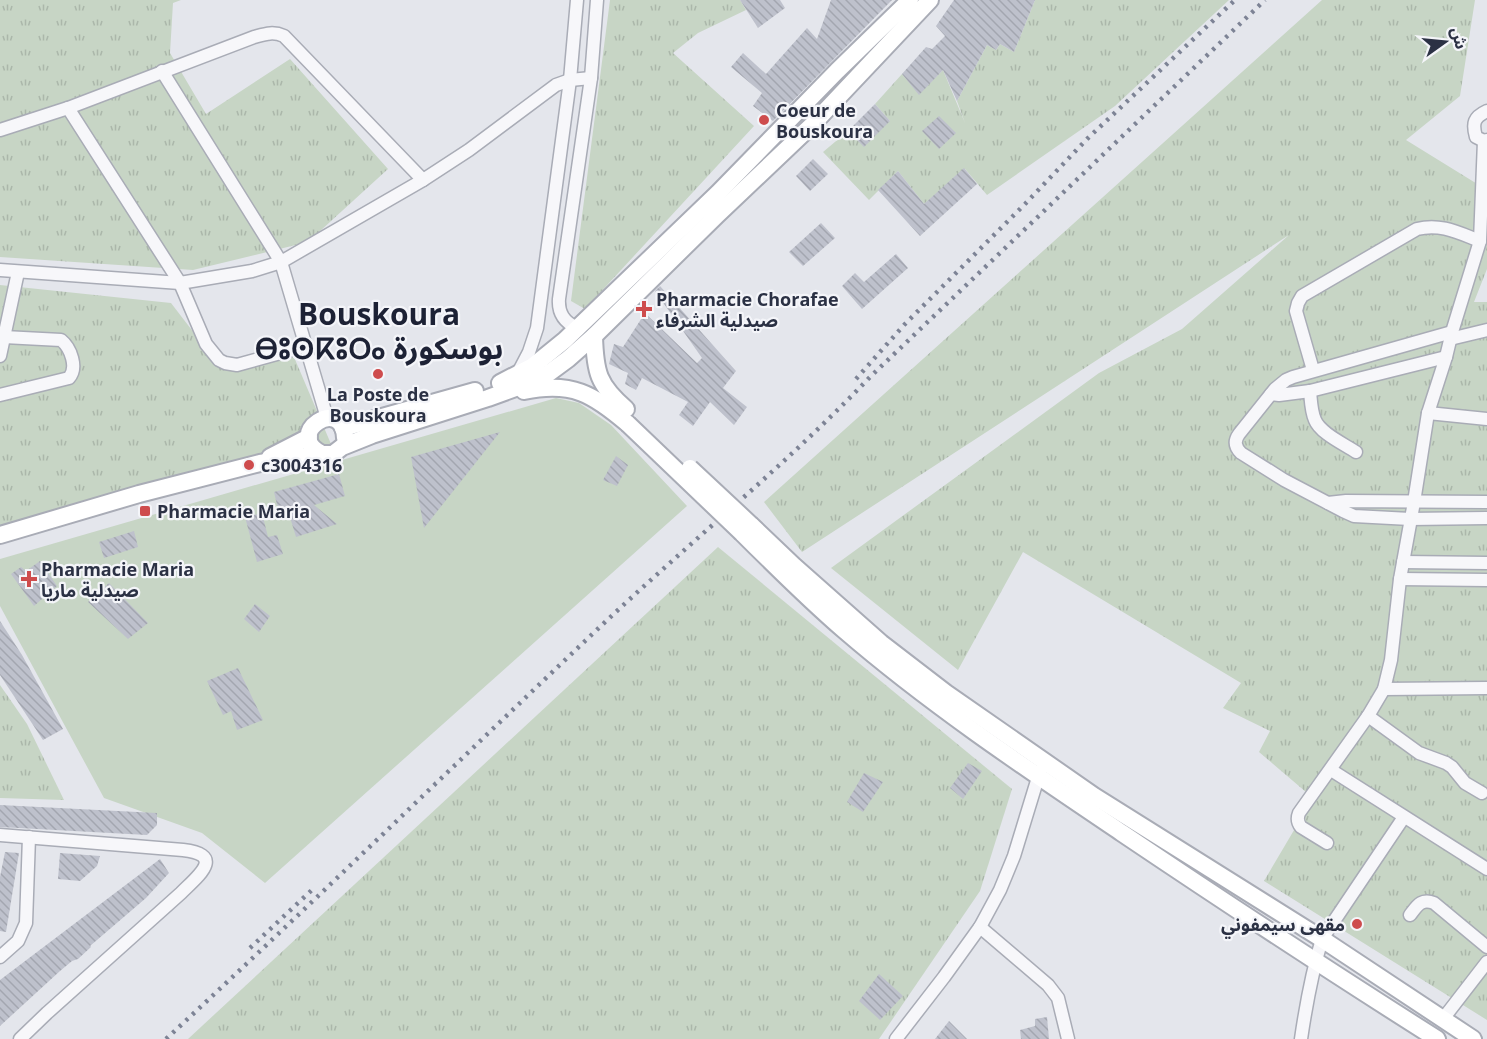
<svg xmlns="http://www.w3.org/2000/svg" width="1487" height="1039" font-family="'Open Sans','Noto Sans Arabic','Noto Sans Tifinagh',sans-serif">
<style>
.grass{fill:url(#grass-tufts)}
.green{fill:#c7d5c5}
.building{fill:url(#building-back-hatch)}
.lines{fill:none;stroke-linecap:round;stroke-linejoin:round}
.street-casing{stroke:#a9acb6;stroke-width:15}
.secondary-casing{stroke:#a9acb6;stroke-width:20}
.street{stroke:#f7f7fa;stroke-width:12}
.secondary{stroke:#fff;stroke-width:16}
.rail{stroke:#7d8395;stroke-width:4.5;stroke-dasharray:3 6;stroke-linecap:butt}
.secondary-bridge-casing{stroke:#a9acb6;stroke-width:20;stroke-linecap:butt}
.secondary-bridge{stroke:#fff;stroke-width:16}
.poi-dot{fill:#ce4c4d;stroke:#f4f5f9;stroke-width:2}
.labels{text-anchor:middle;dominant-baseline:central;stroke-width:4.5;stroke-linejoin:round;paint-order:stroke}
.poi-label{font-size:18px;font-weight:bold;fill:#2b3144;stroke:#f4f5f9;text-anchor:start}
.town-label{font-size:30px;font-weight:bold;fill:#1d2235;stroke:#f4f5f9}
</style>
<defs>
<pattern id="grass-tufts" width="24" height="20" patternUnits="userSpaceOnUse" patternTransform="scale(1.5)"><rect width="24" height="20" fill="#c7d5c5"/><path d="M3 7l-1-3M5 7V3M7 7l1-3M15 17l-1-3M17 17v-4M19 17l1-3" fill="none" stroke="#abb7aa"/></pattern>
<pattern id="building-back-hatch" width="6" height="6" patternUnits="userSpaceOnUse" patternTransform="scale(1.5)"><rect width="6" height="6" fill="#bec1cc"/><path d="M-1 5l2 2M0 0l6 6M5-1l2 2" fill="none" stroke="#a3a6b0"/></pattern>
</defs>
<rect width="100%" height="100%" fill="#e4e6ec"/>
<g class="grass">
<polygon points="0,0 181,0 173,3 170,53 206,114 290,59 388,169 308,242 193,270 0,257"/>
<polygon points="610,0 740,0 746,10 698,33 673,53 754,126 585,309 571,301"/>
<polygon points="1035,0 1229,0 1115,106 987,195 965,169 924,204 898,171 869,200 823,152 848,131 890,121 875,104 902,74 919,94 943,70 965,123 957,101 987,45 996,50 1000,44 1014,52"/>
<polygon points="1322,0 1475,0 1460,96 1406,140 1487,190 1487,269 1474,302 1487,302 1487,1020 1264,881 1313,798 1259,752 1270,731 1223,708 1241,683 1023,552 958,670 831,568 1099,373 1182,329 1289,235 802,552 764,502"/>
<polygon points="0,285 171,303 221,368 291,350 331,444 0,541"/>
<polygon points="718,547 1012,789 980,891 879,1039 188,1039"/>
<polygon points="0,685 27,724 64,800 0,798"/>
</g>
<polygon class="green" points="556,398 579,403 611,425 687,506 265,883 202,833 104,798 0,606 0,559"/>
<g class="building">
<polygon points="740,0 780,0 785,8 758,28"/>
<polygon points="831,0 892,0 773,121 753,106 762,93 731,67 743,53 766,74 807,28 817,39"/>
<polygon points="954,0 1035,0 1014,52 1000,44 996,50 987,45 957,101 943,70 919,95 902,74 926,47 932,49 945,36 936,26"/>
<polygon points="875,104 890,121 864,147 848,131"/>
<polygon points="939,116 956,133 939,149 922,131"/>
<polygon points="813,159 828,174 810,191 796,176"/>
<polygon points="964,168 977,184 920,236 878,190 898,171 924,204"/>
<polygon points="821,223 835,238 803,266 789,252"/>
<polygon points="896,254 908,268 862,309 842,286 855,273 864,282"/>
<polygon points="660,286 736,371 723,388 747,407 734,425 710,402 693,426 679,415 688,402 642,378 636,390 625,384 628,373 609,364 614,344 623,347 645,313 697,363 702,358 655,291"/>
<polygon points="500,432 424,528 411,457"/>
<polygon points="616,456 628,465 617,486 603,480"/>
<polygon points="339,474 345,496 314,505 337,524 296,537 289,514 277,505 274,492"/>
<polygon points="262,513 268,537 277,535 283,554 257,562 245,517"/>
<polygon points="134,531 138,547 104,558 99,542"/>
<polygon points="40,561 57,586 34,606 11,574 21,567 26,571"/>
<polygon points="109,583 148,623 128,639 88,602"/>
<polygon points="255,604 270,616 259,632 244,619"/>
<polygon points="0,621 22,655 63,729 43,740 0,675"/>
<polygon points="238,668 263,720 237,730 231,711 223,715 207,681"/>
<polygon points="968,763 982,771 963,799 950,788"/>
<polygon points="864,773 883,782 863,812 847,802"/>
<polygon points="0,805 157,813 157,825 147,835 0,827"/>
<polygon points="5,852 19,853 6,932 0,931 0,877"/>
<polygon points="60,853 100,856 97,866 80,881 58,879"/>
<polygon points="160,859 169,873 146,898 90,946 91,947 78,959 72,961 60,971 0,1026 0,980"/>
<polygon points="879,974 903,996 880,1020 859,1001"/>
<polygon points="1047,1017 1049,1039 1021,1039 1020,1030 1035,1026 1035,1019"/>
<polygon points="949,1021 967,1039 935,1039"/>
</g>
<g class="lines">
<g class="street-casing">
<g id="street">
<polyline points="162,71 281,262 327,418"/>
<polyline points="68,108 180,283 206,344 219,360 225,363 237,365 306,346"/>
<path d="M1487 111C1474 117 1472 123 1476 137L1484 141 1487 140"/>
<path d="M0 130 68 108 254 37C265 34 273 31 284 36L423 180"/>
<polyline points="0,270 180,283 252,271 281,262 423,180 469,150 556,85 570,80 591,78"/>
<path d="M577 328C564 322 558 313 559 299L591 78 597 0"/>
<path d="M1452 332 1293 377 1286 380 1275 389 1239 434C1234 441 1235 447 1241 453L1284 480 1343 511 1354 516 1410 519 1487 518"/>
<polyline points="1450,339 1487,330"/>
<polyline points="0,356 18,272"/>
<path d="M1313 370 1296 311 1298 303 1302 296 1417 229C1441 223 1459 233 1480 241"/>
<polyline points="518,373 529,352 537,328 570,80 577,0"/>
<path d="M1310 391C1311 401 1311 411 1315 420 1320 433 1344 444 1356 452"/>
<polyline points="1271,394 1279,395 1310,391 1446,357"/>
<path d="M0 395 69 378C78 368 71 348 61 340L4 337"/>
<polyline points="1428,413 1487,419"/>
<polyline points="1328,503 1346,501 1487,502"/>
<polyline points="1403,562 1487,563"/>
<polyline points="1400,579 1487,580"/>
<polyline points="1384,689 1487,688"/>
<polyline points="1368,716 1419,753 1446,763 1452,767 1465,783 1482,793"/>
<polyline points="1331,770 1487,869"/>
<path d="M0 835 183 850C226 855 198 876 181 893L47 1013 20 1039"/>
<path d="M1327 843 1301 827C1297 822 1297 818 1299 813L1368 716 1384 689 1391 660 1400 579 1414 502 1428 413 1446 357 1452 332 1480 241 1484 141"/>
<path d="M1410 915C1417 906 1421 898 1434 903L1487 947"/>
<polyline points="980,927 1048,985 1058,998 1068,1039"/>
<polyline points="0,957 18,941 26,923 29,837"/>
<polyline points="1443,1019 1487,962"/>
<polyline points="896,1039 944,977 980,927 1000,890 1014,856 1040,771"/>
<path d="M1301 1039C1306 1005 1312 972 1322 939L1404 817"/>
</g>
</g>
<g class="secondary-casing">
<g id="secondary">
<path d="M594 336C595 372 598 385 626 409"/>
<polyline points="500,383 533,366 565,340 718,193 837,71 910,0"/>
<path d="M524 391C572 381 593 394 628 424"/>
<polyline points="343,428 475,391"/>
<path d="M322 454C282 434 343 394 345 438"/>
<polyline points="270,457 309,437"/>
<polyline points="751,525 794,566 881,643 946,693 1094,796 1322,939 1473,1039"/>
<path d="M742 533C775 566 808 599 844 630 931 705 1027 769 1122 833 1226 903 1331 972 1437 1039"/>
<polyline points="0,535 139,494 260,463 322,454 333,454 342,447 372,435 488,398 521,386 549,373 568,359 594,336 717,215 812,125 930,0"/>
</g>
</g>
<use href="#street" class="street"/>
<use href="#secondary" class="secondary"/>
<g class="rail">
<polyline points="856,379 904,325 1025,204 1087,139 1235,0"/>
<polyline points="250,948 314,888"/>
<path d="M166 1039C313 903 457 762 603 624 691 541 786 465 870 377L1265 0"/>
</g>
<g class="secondary-bridge-casing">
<g id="secondary-bridge">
<polyline points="628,424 742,533"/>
<polyline points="690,468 751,525"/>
</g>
</g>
<use href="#secondary-bridge" class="secondary-bridge"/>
</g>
<g class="poi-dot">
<circle cx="764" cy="120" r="6"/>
<path d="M641 300h6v6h6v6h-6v6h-6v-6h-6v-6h6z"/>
<circle cx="378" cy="374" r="6"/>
<circle cx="249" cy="465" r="6"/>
<rect x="139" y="505" width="12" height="12" rx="3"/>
<path d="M26 570h6v6h6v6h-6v6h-6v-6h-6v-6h6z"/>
<circle cx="1357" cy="924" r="6"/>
</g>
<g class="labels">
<g class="poi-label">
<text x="776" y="110">Coeur de<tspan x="776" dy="21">Bouskoura</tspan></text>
<text x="656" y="299">Pharmacie Chorafae<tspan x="656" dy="21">صيدلية الشرفاء</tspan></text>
<text x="378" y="394" text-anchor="middle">La Poste de<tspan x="378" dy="21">Bouskoura</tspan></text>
<text x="261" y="465">c3004316</text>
<text x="157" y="511">Pharmacie Maria</text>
<text x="41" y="569">Pharmacie Maria<tspan x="41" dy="21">صيدلية ماريا</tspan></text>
<text x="1345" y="924" text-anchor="end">مقهى سيمفوني</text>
</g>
<g class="town-label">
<text x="379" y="313">Bouskoura<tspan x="379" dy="34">ⴱⵓⵙⴽⵓⵔⴰ بوسكورة</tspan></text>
</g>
</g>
<g transform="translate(1445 42) rotate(75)" stroke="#f4f5f9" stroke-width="4.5" paint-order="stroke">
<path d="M0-4.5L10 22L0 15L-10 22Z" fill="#2b3144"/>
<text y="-9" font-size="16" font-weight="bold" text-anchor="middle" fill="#2b3144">ش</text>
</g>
</svg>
